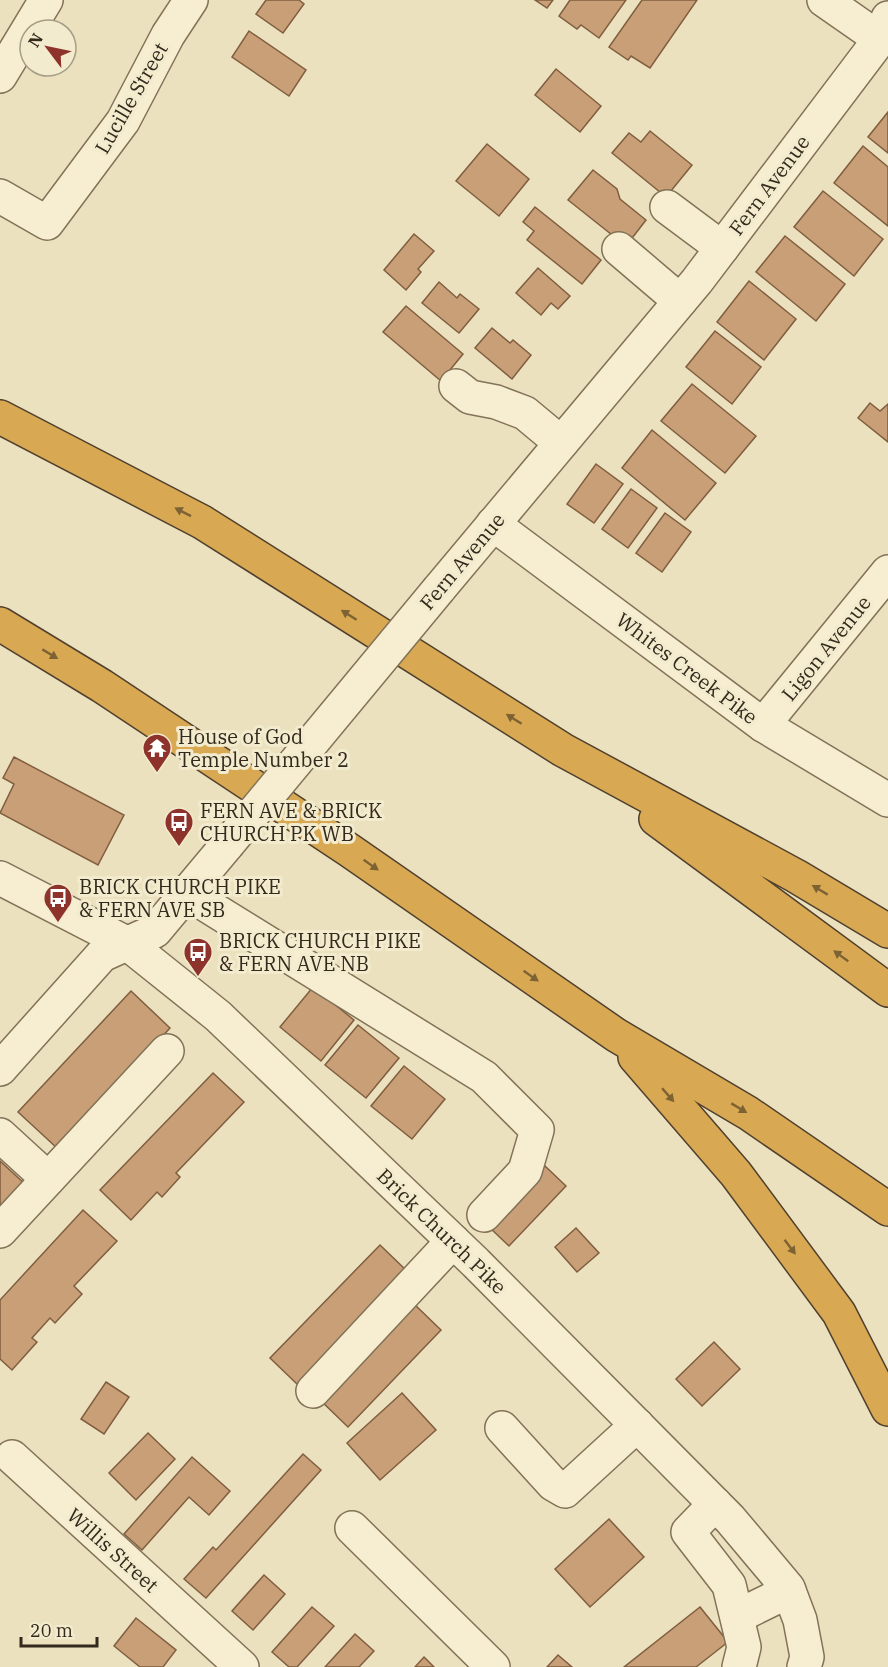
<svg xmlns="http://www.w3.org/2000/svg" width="888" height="1667" font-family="'IBM Plex Serif',serif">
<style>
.building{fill:#c89f76;stroke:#805e3f;stroke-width:1.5}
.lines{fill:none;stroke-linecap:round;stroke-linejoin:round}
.minor-casing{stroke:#827258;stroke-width:36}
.highway-casing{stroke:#50402d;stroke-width:36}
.minor{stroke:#f7eed1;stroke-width:33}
.highway{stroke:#d8a852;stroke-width:33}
.minor-bridge-casing{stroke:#827258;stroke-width:36;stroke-linecap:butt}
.minor-bridge{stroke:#f7eed1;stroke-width:33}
.oneway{fill:#7d6234}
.labels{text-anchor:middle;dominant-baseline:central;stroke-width:6;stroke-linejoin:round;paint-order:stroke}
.street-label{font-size:20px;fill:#33291c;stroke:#f3ebce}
.poi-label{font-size:20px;fill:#33291c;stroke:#f3ebce;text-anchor:start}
</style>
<rect width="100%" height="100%" fill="#ebe1bf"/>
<g class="building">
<polygon points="266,0 299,0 304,4 283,33 256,14"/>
<polygon points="535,0 553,0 547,8"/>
<polygon points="570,0 626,0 599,38 581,25 577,29 559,16"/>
<polygon points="642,0 697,0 650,68 631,56 628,60 609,47"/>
<polygon points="249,31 306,70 289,96 232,57"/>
<polygon points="556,69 601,106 580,132 535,95"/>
<polygon points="888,112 888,153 868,137"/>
<polygon points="650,131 692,165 666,197 612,153 629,133 641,142"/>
<polygon points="487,144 529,179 499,216 456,181"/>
<polygon points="863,146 888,167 888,226 834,183"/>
<polygon points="593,170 617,189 620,199 646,220 626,246 568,200"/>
<polygon points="823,191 883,239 854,276 794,227"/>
<polygon points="535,207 601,260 582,284 527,240 534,231 523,222"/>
<polygon points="414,234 434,251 418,269 421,272 406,290 384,270"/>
<polygon points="785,236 845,284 816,321 756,272"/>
<polygon points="538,268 570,296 558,309 551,303 541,315 516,293"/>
<polygon points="749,281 796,319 764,360 717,322"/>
<polygon points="439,282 457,298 460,294 479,309 459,333 422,303"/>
<polygon points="406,306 463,354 441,381 383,332"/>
<polygon points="492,328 510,343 513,340 531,355 512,379 475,348"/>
<polygon points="715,331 761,367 732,404 686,367"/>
<polygon points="692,384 756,436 725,473 661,421"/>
<polygon points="870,403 880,411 888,404 888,442 858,418"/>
<polygon points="652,430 716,483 685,520 622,468"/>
<polygon points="596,464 623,484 594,523 567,504"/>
<polygon points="631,489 657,508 628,548 602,529"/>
<polygon points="665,513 691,532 662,572 636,553"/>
<polygon points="14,757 124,815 98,865 0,813 14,784 3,778"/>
<polygon points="313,987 354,1020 321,1061 280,1027"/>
<polygon points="131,991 170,1028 58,1149 18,1112"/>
<polygon points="358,1025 399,1058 366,1098 325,1065"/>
<polygon points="404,1066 445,1099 412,1139 371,1106"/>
<polygon points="213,1073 244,1102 176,1173 180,1177 162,1197 157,1192 131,1220 100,1190"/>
<polygon points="0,1161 25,1184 0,1211"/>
<polygon points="545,1166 566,1186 509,1246 489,1227"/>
<polygon points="83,1210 117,1241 74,1286 82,1294 55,1323 50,1318 32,1338 37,1342 12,1370 0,1359 0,1300"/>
<polygon points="576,1228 599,1253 577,1272 555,1247"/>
<polygon points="380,1245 408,1272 298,1385 270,1358"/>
<polygon points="413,1303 441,1330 348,1427 319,1399"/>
<polygon points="714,1342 740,1369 702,1406 676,1379"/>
<polygon points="106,1382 129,1397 104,1434 81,1419"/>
<polygon points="402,1393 436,1430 380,1480 347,1443"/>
<polygon points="148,1433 175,1459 136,1500 109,1473"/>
<polygon points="303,1454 321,1470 206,1598 184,1579 213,1547 216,1550"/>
<polygon points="192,1457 230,1491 209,1515 189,1497 142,1550 124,1534"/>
<polygon points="609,1519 644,1557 590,1607 555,1569"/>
<polygon points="264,1575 285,1594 253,1630 232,1611"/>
<polygon points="312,1607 334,1626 297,1667 289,1667 272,1652"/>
<polygon points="700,1607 728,1642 696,1667 624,1667"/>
<polygon points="136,1618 176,1650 163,1667 140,1667 114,1646"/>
<polygon points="355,1634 374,1651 359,1667 325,1667"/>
<polygon points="558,1655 572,1667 547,1667"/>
<polygon points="424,1657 434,1667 415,1667"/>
</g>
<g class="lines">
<g class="minor-casing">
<g id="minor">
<polyline points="824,0 880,39"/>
<polyline points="0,76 46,0"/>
<polyline points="0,196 47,223 123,121 168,35 191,0"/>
<polyline points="667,207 722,248"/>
<polyline points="619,249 680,301"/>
<polyline points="456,386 470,397 496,402 525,413 561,443"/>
<polyline points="493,524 763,725 888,800"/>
<polyline points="439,589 697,281 880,39 888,18"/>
<polyline points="763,725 888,572"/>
<polyline points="0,878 128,944 218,1016 476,1263 730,1519 788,1588 800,1620 807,1657 804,1667"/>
<polyline points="187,893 484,1077 537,1130 525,1171 484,1215"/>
<polyline points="0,1069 102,955 155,931 227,845"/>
<polyline points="0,1135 48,1179"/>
<polyline points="0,1231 167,1051"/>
<polyline points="313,1391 453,1241"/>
<polyline points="502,1428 553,1484 565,1491 637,1425"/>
<polyline points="12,1457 242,1667"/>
<polyline points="715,1504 688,1532 729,1585 744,1647 739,1667"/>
<polyline points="352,1528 493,1667"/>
<polyline points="738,1616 789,1591"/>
</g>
</g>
<g class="highway-casing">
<g id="highway">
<polyline points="0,417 202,522 563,750 796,876 888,931"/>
<polyline points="0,624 102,686 349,850 616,1035 748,1113 888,1209"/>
<polyline points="656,819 888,990"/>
<polyline points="635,1057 736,1174 839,1313 888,1409"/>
</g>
</g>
<use href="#minor" class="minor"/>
<use href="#highway" class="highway"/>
<g class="minor-bridge-casing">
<polyline id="minor-bridge" points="227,845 439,589"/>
</g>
<use href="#minor-bridge" class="minor-bridge"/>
</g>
<defs><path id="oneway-solid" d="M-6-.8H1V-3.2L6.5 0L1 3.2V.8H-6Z" transform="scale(1.5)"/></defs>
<g class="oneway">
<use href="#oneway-solid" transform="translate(183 512) rotate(-153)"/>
<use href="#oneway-solid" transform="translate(349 615) rotate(-148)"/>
<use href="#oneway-solid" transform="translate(50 654) rotate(31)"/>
<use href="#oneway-solid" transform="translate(514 719) rotate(-148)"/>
<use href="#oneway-solid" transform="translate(371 865) rotate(35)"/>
<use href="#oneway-solid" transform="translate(820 890) rotate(-149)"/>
<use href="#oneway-solid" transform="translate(841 956) rotate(-144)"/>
<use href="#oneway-solid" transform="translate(531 976) rotate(35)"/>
<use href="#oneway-solid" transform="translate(668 1095) rotate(49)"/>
<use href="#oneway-solid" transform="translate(739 1108) rotate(31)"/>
<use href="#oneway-solid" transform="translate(790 1247) rotate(53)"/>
</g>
<defs>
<g id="temple-pin" transform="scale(1.5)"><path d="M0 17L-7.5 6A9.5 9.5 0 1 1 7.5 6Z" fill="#8e332b" stroke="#f3ebce"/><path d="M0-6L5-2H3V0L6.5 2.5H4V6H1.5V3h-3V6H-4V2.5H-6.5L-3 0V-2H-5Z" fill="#fff"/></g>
<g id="bus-pin" transform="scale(1.5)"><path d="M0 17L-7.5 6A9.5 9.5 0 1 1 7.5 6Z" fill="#8e332b" stroke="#f3ebce"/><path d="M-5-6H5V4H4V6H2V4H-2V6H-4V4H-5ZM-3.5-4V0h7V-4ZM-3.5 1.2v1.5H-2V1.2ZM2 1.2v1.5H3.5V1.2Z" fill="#fff"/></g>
</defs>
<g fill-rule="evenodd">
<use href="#temple-pin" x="157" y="748"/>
<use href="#bus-pin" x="179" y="822"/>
<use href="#bus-pin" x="58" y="898"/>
<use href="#bus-pin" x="198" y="952"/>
</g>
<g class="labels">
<g class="street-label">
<text transform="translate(131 98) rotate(-60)">Lucille Street</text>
<text transform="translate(769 185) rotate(-53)">Fern Avenue</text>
<text transform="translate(462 561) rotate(-50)">Fern Avenue</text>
<text transform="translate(826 648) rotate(-51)">Ligon Avenue</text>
<text transform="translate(687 668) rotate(37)">Whites Creek Pike</text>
<text transform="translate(442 1231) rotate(44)">Brick Church Pike</text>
<text transform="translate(113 1550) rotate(42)">Willis Street</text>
</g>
<g class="poi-label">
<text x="178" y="736">House of God<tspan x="178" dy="23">Temple Number 2</tspan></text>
<text x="200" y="810">FERN AVE &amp; BRICK<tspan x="200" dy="23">CHURCH PK WB</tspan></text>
<text x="79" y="886">BRICK CHURCH PIKE<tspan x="79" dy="23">&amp; FERN AVE SB</tspan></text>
<text x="219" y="940">BRICK CHURCH PIKE<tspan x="219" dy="23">&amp; FERN AVE NB</tspan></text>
</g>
</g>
<g transform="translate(48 48) rotate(302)"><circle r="28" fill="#f3ebce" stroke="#a69d87" stroke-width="1.5"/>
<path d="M0-4.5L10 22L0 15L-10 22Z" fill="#8e332b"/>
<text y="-9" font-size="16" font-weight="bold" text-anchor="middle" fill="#33291c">N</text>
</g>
<path d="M21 1637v9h76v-9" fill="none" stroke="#33291c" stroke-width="3"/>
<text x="30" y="1637" font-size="18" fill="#33291c" stroke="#f3ebce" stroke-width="4.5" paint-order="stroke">20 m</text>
</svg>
